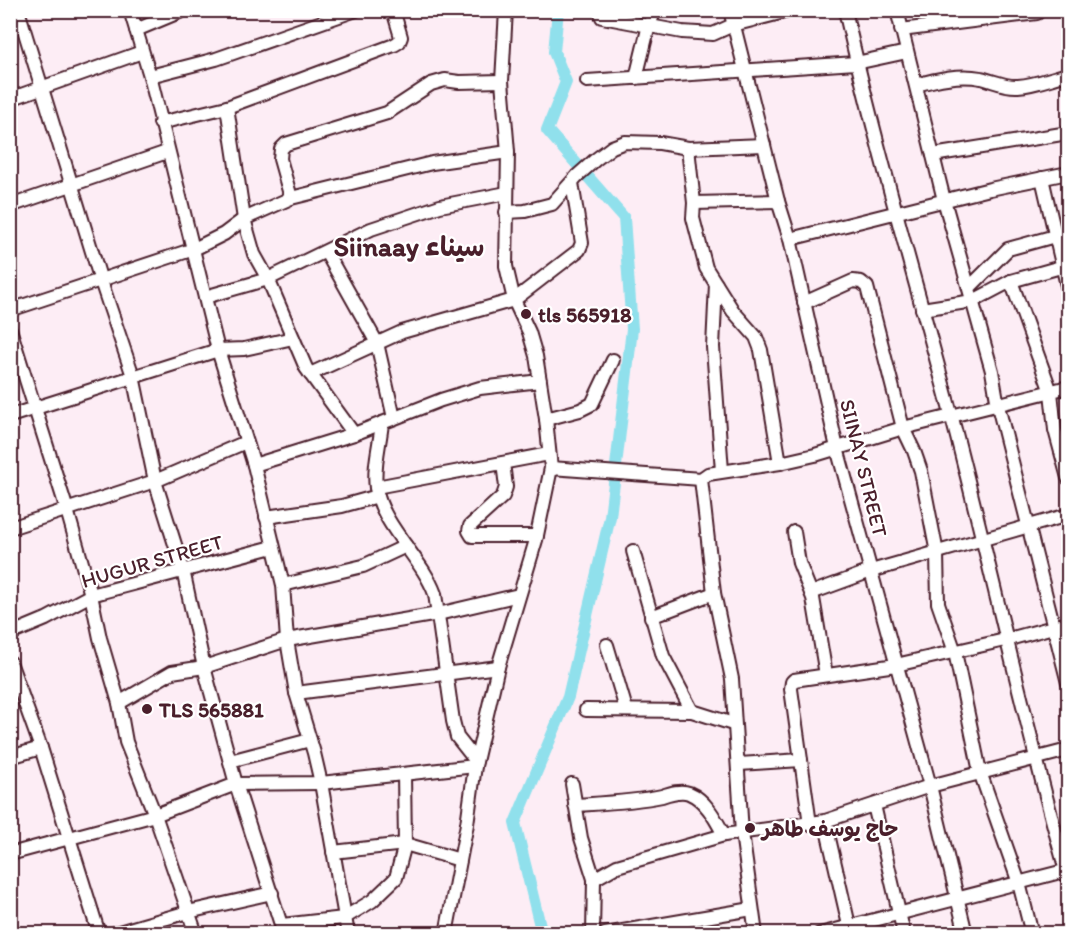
<svg xmlns="http://www.w3.org/2000/svg" width="1079" height="944" font-family="Itim,'Playpen Sans Arabic',sans-serif">
<style>
.lines{fill:none;stroke-linecap:round;stroke-linejoin:round}
.canal{stroke:#90e0ec;stroke-width:12}
.minor-casing{stroke:#4a1f2b;stroke-width:16}
.minor{stroke:#fff;stroke-width:12}
.poi-dot{fill:#4a1f2b;stroke:#fff;stroke-width:2}
.labels{text-anchor:middle;dominant-baseline:central;stroke-width:4.5;stroke-linejoin:round;paint-order:stroke}
.poi-label{font-size:21px;font-weight:bold;fill:#4a1f2b;stroke:#fff;text-anchor:start}
.street-label{font-size:21px;fill:#4a1f2b;stroke:#fff}
.district-label{font-size:27px;font-weight:bold;fill:#4a1f2b;stroke:#fff}
</style>
<rect width="100%" height="100%" fill="#fdedf5"/>
<filter id="ink" filterUnits="userSpaceOnUse"><feTurbulence type="fractalNoise" baseFrequency=".0167" numOctaves="2"/><feDisplacementMap in="SourceGraphic" scale="12" xChannelSelector="R" yChannelSelector="G"/><feConvolveMatrix kernelMatrix="1 2 1 2 8 2 1 2 1" color-interpolation-filters="sRGB"/></filter>
<g filter="url(#ink)">
<g class="lines">
<polyline class="canal" points="542,934 515,823 568,697 610,517 632,329 624,218 547,130 566,82 554,52 558,10"/>
<g class="minor-casing">
<g id="minor">
<polyline points="18,10 101,281 133,376 155,481 183,570 204,667 236,784 284,934"/>
<polyline points="130,10 150,76 218,350 254,465 283,585 287,640 296,693 314,753 321,783 348,934"/>
<polyline points="600,10 602,17 682,32 713,34 733,25 792,10"/>
<polyline points="730,10 778,201 790,239 837,448 930,786 966,934"/>
<path d="M845 10C876 148 916 282 952 418 992 571 1025 726 1068 878"/>
<polyline points="897,10 944,200 992,371 998,406 1068,683"/>
<polyline points="136,30 184,10"/>
<polyline points="901,30 1037,13"/>
<polyline points="150,76 216,59 356,10"/>
<polyline points="636,78 649,25 655,10"/>
<polyline points="587,81 856,63 907,52"/>
<path d="M916 85C937 79 959 74 981 78 994 81 1005 87 1018 86 1035 85 1052 78 1068 74"/>
<polyline points="10,99 142,52"/>
<polyline points="227,107 244,219 254,254 268,279 306,368 354,434"/>
<polyline points="160,123 227,107 394,45 399,42 401,37 393,10"/>
<polyline points="688,148 694,203 693,218 706,268 733,311 756,337 761,350 780,463"/>
<polyline points="933,155 1068,133"/>
<polyline points="1042,178 1068,290"/>
<polyline points="291,198 280,159 281,149 286,144 387,113 431,84 445,80 459,82 502,81"/>
<polyline points="694,203 778,201"/>
<polyline points="10,206 167,152"/>
<polyline points="506,212 525,211 552,204 577,176 595,160 612,147 625,142 660,143 688,148 764,145"/>
<polyline points="790,239 990,189 1068,173"/>
<polyline points="326,252 377,343 394,418"/>
<polyline points="1011,281 1051,392 1055,430 1068,478"/>
<polyline points="716,284 713,347 722,471"/>
<polyline points="969,288 1008,249 1055,236"/>
<polyline points="205,297 268,279 371,229 440,206 507,193"/>
<polyline points="804,303 853,281 861,282 867,287 903,428 914,451 921,471 937,553 938,603 955,652 980,772 1019,883 1032,934"/>
<polyline points="922,309 973,301 1011,281 1068,265"/>
<polyline points="10,310 194,249 224,234 244,219 291,198 432,163 508,152"/>
<polyline points="10,329 67,510 91,595 100,638 119,703 126,742 155,815 196,934"/>
<polyline points="310,374 402,332 514,300 579,250 582,243 572,183"/>
<polyline points="10,416 218,350 244,349 293,338"/>
<polyline points="546,419 580,410 592,404 613,360"/>
<path d="M382 423C380 444 373 467 376 488 382 526 422 558 435 594L453 721 457 737 476 761"/>
<polyline points="503,463 506,487 503,496 470,526 469,531 472,536 537,536"/>
<polyline points="254,465 354,434 441,400 480,388 540,381"/>
<polyline points="551,468 701,479"/>
<polyline points="376,487 549,454"/>
<polyline points="266,517 342,506 378,496"/>
<polyline points="10,528 155,481 246,442"/>
<polyline points="794,532 799,563 813,598 826,675"/>
<polyline points="633,551 663,656 692,711"/>
<polyline points="283,585 363,566 406,546"/>
<polyline points="811,593 871,571 1068,515"/>
<polyline points="651,617 714,593"/>
<polyline points="10,634 46,619 91,595 273,547"/>
<polyline points="607,645 626,709"/>
<polyline points="10,662 41,748 99,934"/>
<polyline points="296,693 498,667"/>
<polyline points="119,703 172,672 204,667 287,640 438,614 519,595"/>
<polyline points="586,710 692,711 733,724"/>
<polyline points="10,757 41,748"/>
<polyline points="230,761 310,740"/>
<polyline points="739,764 801,760"/>
<polyline points="572,784 581,838 594,879 593,934"/>
<path d="M575 805C605 803 633 802 662 796 671 793 681 790 689 793 706 800 716 820 724 835"/>
<polyline points="874,805 904,934"/>
<polyline points="825,821 851,934"/>
<polyline points="810,824 791,689 792,682 794,680 896,665 1005,640 1068,623"/>
<polyline points="333,852 405,844 460,860"/>
<polyline points="10,854 155,815 236,784 321,783 475,766"/>
<polyline points="594,879 617,866 724,835 825,821 930,786 1068,750"/>
<polyline points="282,925 344,918 372,901 396,878 405,844 404,774"/>
<polyline points="112,934 188,912 272,893"/>
<polyline points="446,934 467,824 475,766 498,667 536,540 551,468 546,419 536,356 529,332 514,300 506,266 508,152 502,81 506,10"/>
<polyline points="605,934 752,909"/>
<polyline points="756,934 742,833 732,679 714,593 701,479 708,474 780,463 815,455 903,428 1068,387"/>
<polyline points="820,934 1068,870"/>
</g>
</g>
<use href="#minor" class="minor"/>
</g>
</g>
<g class="poi-dot">
<circle cx="526" cy="314" r="6"/>
<circle cx="147" cy="709" r="6"/>
<circle cx="750" cy="828" r="6"/>
</g>
<g class="labels">
<g class="poi-label">
<text x="538" y="314">tls 565918</text>
<text x="159" y="709">TLS 565881</text>
<text x="762" y="828">حاج يوسف طاهر</text>
</g>
<g class="street-label">
<text transform="translate(864 468) rotate(76)">SIINAY STREET</text>
<text transform="translate(152 561) rotate(-16)">HUGUR STREET</text>
</g>
<g class="district-label">
<text x="409" y="246">Siinaay سيناء</text>
</g>
</g>
<rect width="1079" height="944" fill="none" stroke="#fff" stroke-width="36"/>
<rect x="18" y="18" width="1043" height="908" fill="none" stroke="#4a1f2b" stroke-width="2" filter="url(#ink)"/>
</svg>
